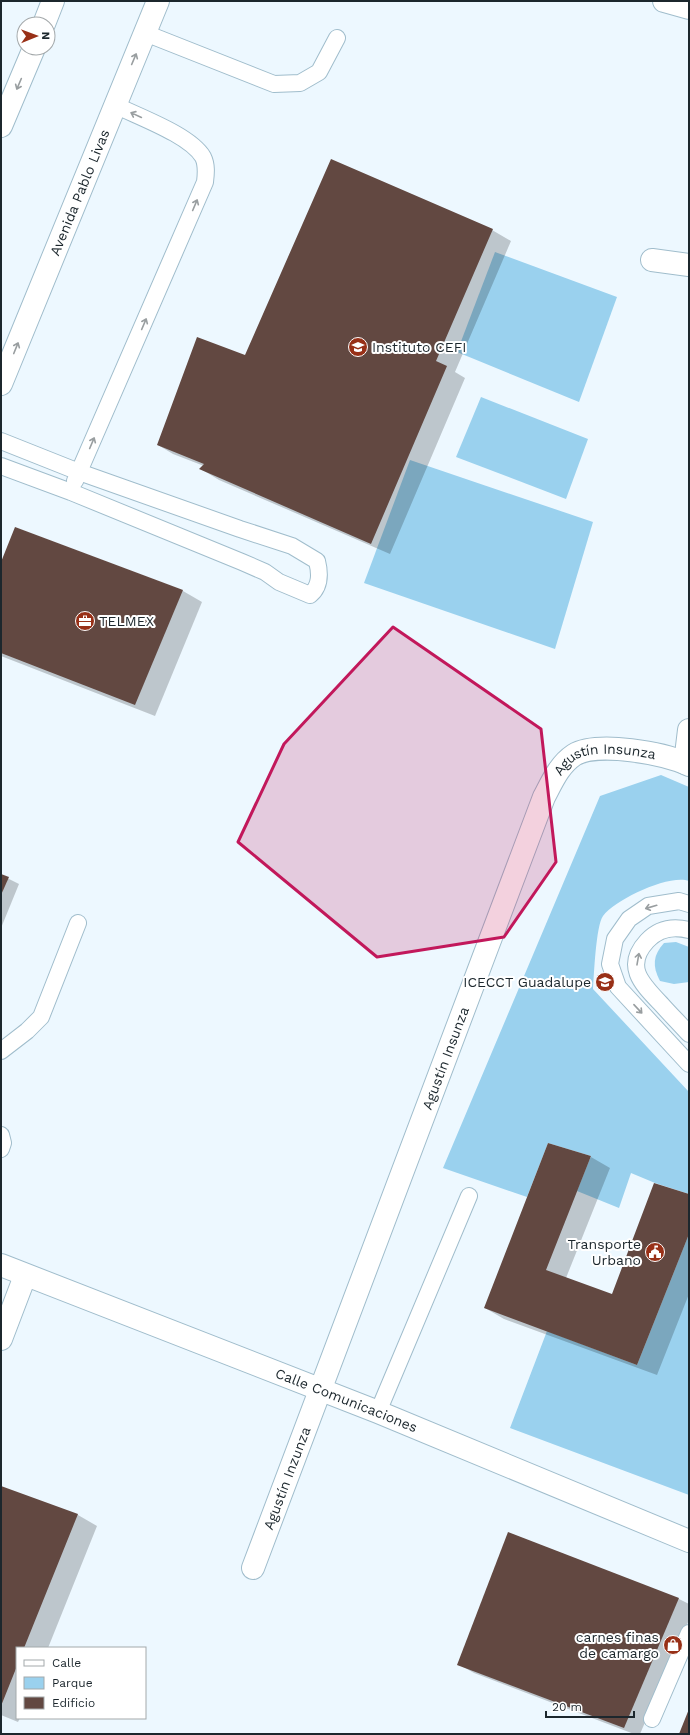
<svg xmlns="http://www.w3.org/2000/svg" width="690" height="1735" font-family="'Work Sans',sans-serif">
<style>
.green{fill:#9ad1ee}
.shadow{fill:#0003}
.building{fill:#624841}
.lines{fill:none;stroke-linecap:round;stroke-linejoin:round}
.service-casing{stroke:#a0bdcc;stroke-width:18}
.minor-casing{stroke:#a0bdcc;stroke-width:24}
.secondary-casing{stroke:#a0bdcc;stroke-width:24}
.service{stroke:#fff;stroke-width:16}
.minor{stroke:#fff;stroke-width:22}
.secondary{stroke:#fff;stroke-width:22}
.oneway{stroke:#999ea0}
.marked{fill:#c2185b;fill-opacity:0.2;stroke:#c2185b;stroke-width:3;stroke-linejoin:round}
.labels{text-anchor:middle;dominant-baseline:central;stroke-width:4;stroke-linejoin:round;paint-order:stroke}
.street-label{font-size:14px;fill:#1c272d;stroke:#fff}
.poi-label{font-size:14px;fill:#1c272d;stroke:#fff;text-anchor:end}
</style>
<rect width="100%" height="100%" fill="#edf8ff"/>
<g class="green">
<polygon points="495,252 617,297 579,402 457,352"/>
<polygon points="481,397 588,439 566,499 456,457"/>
<polygon points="410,460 593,522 555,649 364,583"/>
<path d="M661 775 689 787V881C669 874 616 899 603 916 596 925 594 976 593 989L689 1092V1194L655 1183 631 1173 619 1208 577 1191 591 1156 548 1143 527 1197 443 1168 600 796Z"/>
<path d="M676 942 689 947V982L674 984 660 981C652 966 653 955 664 943Z"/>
<polygon points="689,1234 689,1495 510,1428 547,1331 637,1365"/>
</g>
<g class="shadow">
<polygon points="492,230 511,241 455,372 465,378 390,554 219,480 201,469 204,466 173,454 158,445 245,356"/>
<polygon points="1,565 183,591 202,602 155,716 1,656"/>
<polygon points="1,875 19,884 1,928"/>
<polygon points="591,1157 610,1168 566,1278 613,1296 689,1195 689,1294 657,1375 504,1319 485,1308"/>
<polygon points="1,1487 78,1515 97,1526 48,1648 17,1648 17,1718 20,1718 18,1722 1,1715"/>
<polygon points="509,1533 679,1599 689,1604 689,1620 640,1734 634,1734 474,1673 458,1664"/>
</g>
<g class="building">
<polygon points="331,159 493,229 436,361 447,366 371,544 199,469 204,464 157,445 197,337 245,355"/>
<polygon points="15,527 183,590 135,705 1,653 1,562"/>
<polygon points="1,874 9,877 1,895"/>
<polygon points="548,1143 591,1156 546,1270 612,1294 654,1183 689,1194 689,1234 637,1365 484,1308"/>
<polygon points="1,1486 78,1514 24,1648 17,1648 17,1666 1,1706"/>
<polygon points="508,1532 679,1598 624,1728 457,1665"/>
<polygon points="689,1709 689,1734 679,1734"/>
</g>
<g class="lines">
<g class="service-casing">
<g id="service">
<polyline points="145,33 274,84 300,83 319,72 337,38"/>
<path d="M1 441 79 472 240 529 292 546 317 561C320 573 321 586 310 595L279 582 265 572 242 562 71 492 1 466"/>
<path d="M75 481 205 182C206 174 207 165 203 157 190 135 139 117 115 105"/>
<polyline points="689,904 679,901 648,906 629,919 615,939 610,964 618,987 689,1064"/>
<path d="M689 930C673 926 659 928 647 941 623 967 643 985 662 1005 671 1015 680 1024 689 1034"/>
<polyline points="1,1051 27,1031 41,1017 78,923"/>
<polyline points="1,1135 3,1143 1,1149"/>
<polyline points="378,1412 469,1196"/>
<polyline points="652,1719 689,1633"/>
</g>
</g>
<g class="minor-casing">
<g id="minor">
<polyline points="664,1 689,8"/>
<polyline points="652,260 689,265"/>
<polyline points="685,763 689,730"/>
<path id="s1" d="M1 1265 378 1412 689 1541"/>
<polyline points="1,1339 25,1276"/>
<path id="s2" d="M253 1568 544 797C552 782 559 765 574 755 597 741 665 753 689 765"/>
</g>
</g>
<g class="secondary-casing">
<g id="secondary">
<polyline points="44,24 53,1"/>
<polyline points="1,126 34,48"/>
<path id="s3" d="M1 384 158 1"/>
</g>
</g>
<use href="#service" class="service"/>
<use href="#minor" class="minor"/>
<use href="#secondary" class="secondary"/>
</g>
<defs><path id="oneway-shaft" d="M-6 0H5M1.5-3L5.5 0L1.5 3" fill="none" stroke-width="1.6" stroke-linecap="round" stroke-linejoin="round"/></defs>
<g class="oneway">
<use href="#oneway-shaft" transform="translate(134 59) rotate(-67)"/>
<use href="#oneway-shaft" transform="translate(19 84) rotate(113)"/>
<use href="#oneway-shaft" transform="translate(136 115) rotate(-155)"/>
<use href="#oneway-shaft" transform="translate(195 205) rotate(-67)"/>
<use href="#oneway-shaft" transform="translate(144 324) rotate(-67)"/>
<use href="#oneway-shaft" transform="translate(16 348) rotate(-68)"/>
<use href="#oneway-shaft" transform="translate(92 443) rotate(-67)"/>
<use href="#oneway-shaft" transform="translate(651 907) rotate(164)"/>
<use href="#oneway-shaft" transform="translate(638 959) rotate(-80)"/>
<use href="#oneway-shaft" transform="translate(638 1009) rotate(47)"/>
</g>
<path class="marked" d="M393 627 541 729 556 862 504 937 377 957 238 842 284 744Z"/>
<defs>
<g id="university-disc" transform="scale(1)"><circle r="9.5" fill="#983017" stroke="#fff"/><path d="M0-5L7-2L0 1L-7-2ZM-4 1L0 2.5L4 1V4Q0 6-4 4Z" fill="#fff"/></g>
<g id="office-disc" transform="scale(1)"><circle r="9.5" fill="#983017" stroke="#fff"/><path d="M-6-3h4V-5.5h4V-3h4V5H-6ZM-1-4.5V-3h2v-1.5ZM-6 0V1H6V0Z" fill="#fff"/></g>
<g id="school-disc" transform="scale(1)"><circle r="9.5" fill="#983017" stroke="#fff"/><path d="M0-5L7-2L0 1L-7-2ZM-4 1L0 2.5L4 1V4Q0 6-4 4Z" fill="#fff"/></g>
<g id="civic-disc" transform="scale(1)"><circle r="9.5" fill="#983017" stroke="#fff"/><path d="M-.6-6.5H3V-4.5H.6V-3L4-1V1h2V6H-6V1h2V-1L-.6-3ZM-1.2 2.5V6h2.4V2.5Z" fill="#fff"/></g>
<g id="shop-disc" transform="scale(1)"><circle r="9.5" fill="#983017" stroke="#fff"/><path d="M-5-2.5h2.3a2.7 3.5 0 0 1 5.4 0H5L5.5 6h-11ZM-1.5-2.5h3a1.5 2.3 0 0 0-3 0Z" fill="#fff"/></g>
</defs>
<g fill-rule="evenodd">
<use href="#university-disc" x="358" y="347"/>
<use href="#office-disc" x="85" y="621"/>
<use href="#school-disc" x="605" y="982"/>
<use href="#civic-disc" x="655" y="1252"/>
<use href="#shop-disc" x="673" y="1645"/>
</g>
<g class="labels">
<g class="street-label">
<text stroke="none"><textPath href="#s3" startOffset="207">Avenida Pablo Livas</textPath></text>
<text stroke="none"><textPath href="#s2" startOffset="905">Agustín Insunza</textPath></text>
<text stroke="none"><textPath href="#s2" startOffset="545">Agustín Insunza</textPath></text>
<text stroke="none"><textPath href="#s1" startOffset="371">Calle Comunicaciones</textPath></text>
<text stroke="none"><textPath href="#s2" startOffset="96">Agustín Inzunza</textPath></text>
</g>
<g class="poi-label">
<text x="372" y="347" text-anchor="start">Instituto CEFI</text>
<text x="99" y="621" text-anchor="start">TELMEX</text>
<text x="591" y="982">ICECCT Guadalupe</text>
<text x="641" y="1244">Transporte<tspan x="641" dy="16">Urbano</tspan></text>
<text x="659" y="1637">carnes finas<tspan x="659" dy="16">de camargo</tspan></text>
</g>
</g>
<rect width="690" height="1735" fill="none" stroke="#1c272d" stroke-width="4"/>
<rect x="16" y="1647" width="130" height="72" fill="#ffffff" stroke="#a4a9ab"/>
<rect x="24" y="1660" width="20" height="6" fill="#ffffff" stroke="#a4a9ab"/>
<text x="52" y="1667" font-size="12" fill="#1c272d">Calle</text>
<rect x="24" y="1677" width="20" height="12" fill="#9ad1ee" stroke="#a4a9ab"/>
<text x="52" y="1687" font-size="12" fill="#1c272d">Parque</text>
<rect x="24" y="1697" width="20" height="12" fill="#624841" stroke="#a4a9ab"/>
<text x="52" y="1707" font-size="12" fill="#1c272d">Edificio</text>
<g transform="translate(36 36) rotate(89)"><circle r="19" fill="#ffffff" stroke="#a4a9ab"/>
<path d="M0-3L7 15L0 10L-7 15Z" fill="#983017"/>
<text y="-6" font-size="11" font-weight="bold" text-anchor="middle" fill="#1c272d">N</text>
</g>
<path d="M546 1711v6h88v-6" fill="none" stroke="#1c272d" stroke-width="2"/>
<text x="552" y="1711" font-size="12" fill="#1c272d" stroke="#ffffff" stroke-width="3" paint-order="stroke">20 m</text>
</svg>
